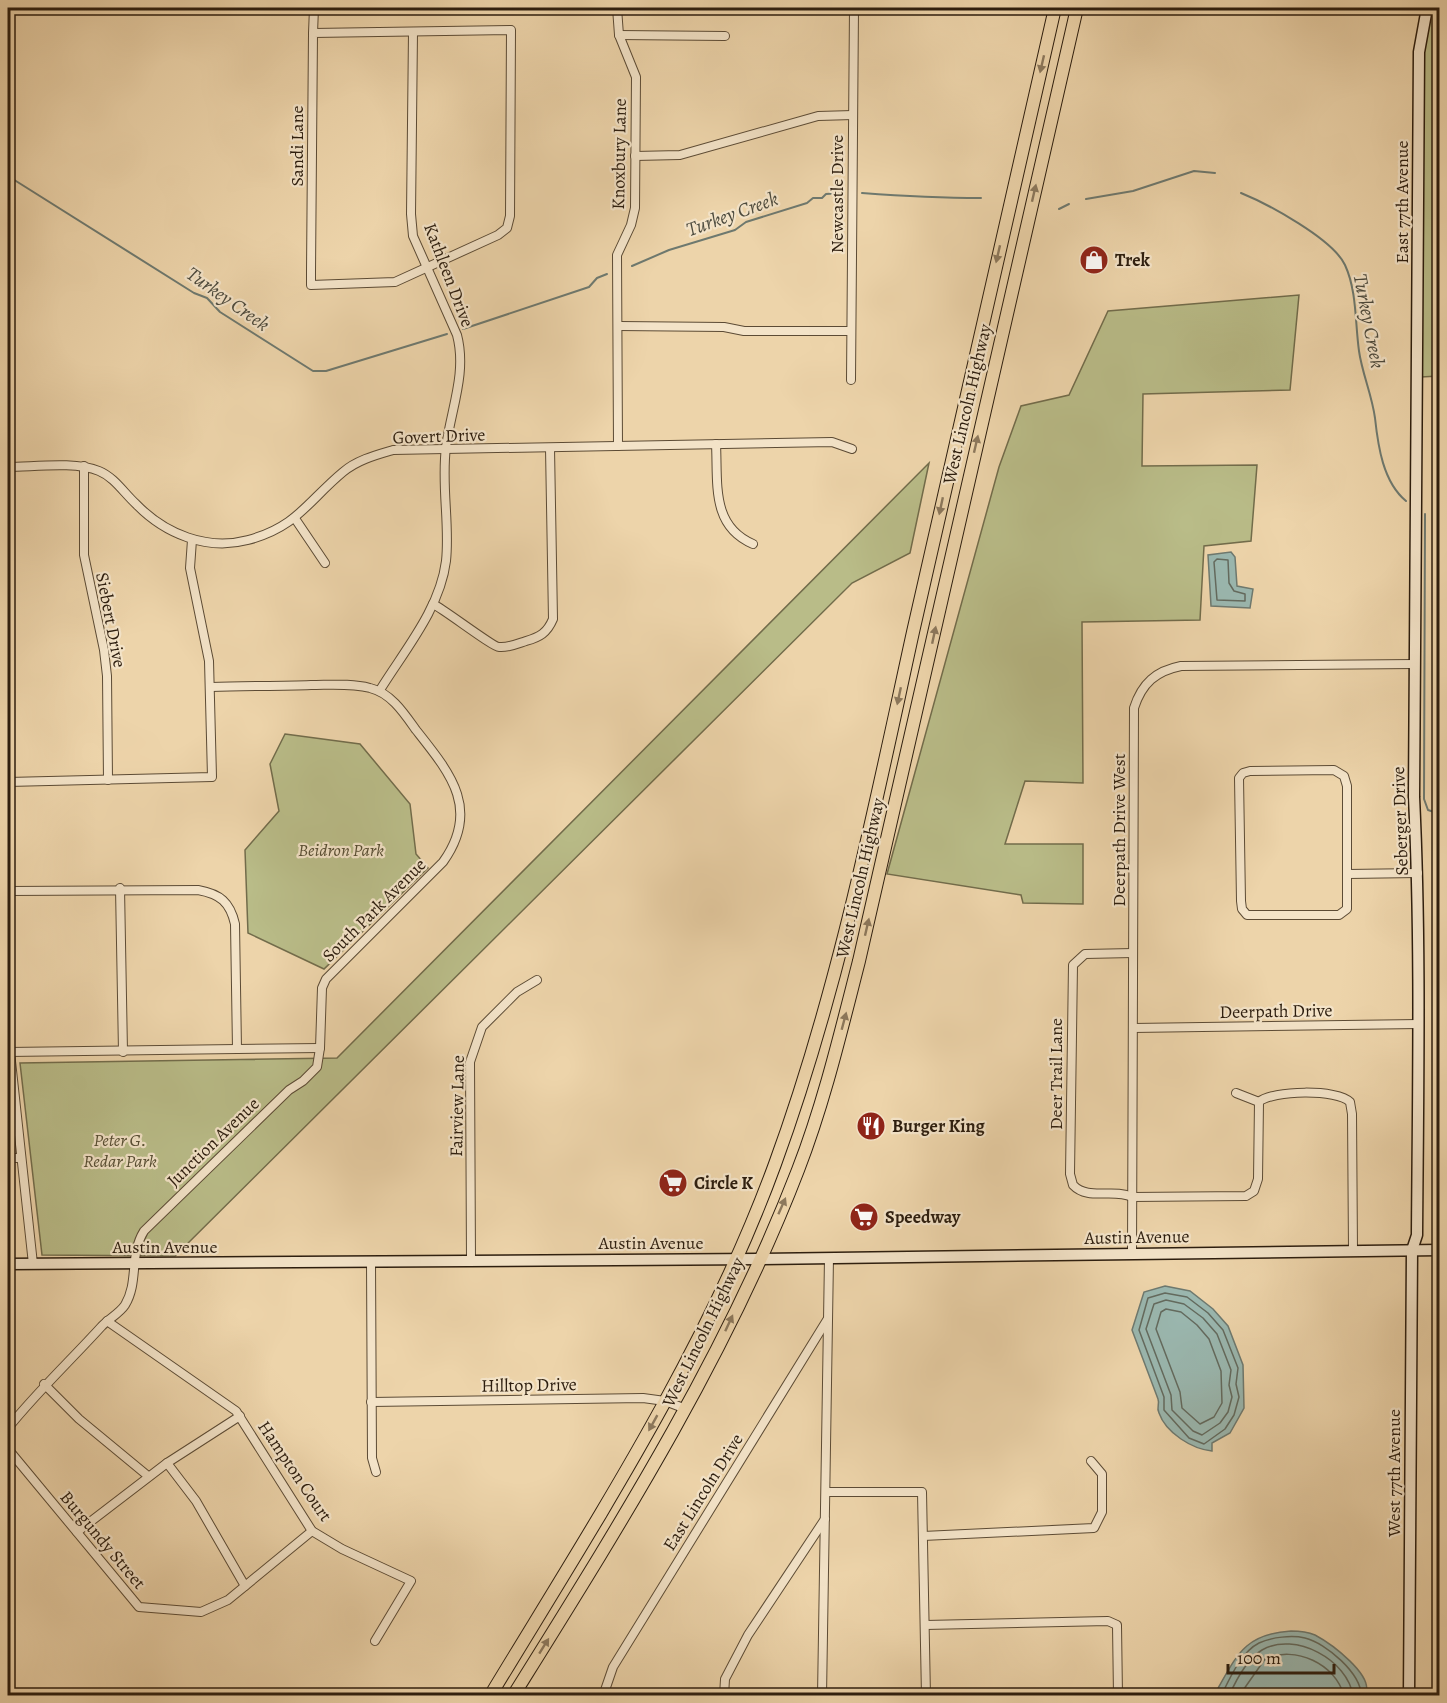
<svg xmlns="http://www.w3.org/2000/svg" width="1447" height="1703" font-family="Alegreya,serif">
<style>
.green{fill:#b9bc88;stroke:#726c4b;stroke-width:1.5}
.water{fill:#9ab7af;stroke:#6e796f;stroke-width:1.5}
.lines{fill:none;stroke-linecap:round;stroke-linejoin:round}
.shore{stroke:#636a5e;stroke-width:1.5}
.stream{stroke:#6e796f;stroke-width:2}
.street-casing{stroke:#5c4b35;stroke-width:10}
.secondary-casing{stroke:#2c1d0e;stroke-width:13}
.primary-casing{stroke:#2c1d0e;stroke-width:14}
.street{stroke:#f3e3c8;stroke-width:8}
.secondary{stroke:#f3e3c8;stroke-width:10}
.primary{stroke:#edd4aa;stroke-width:12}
.oneway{fill:#8c785c}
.labels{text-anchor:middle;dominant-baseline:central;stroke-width:4.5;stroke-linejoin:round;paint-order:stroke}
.street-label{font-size:18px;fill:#2c1d0e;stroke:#f3e3c8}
.poi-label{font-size:18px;font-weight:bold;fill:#2c1d0e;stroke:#f3e3c8;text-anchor:start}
.park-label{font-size:18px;font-style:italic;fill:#564d33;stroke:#f3e3c8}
.water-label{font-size:20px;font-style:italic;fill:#4d4b3e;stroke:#f3e3c8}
</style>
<rect width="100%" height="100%" fill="#edd4aa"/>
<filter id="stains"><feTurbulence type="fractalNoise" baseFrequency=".00333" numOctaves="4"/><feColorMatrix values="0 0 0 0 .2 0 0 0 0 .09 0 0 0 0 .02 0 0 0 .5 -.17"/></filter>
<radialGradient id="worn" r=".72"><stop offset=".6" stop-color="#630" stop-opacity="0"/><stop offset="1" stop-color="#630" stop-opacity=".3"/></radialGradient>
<g class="green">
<polygon points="1435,8 1439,8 1439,376 1421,377 1423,45 1427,23"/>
<polygon points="1299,295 1290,390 1143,394 1142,466 1257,465 1251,541 1204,546 1200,620 1082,622 1083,783 1025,781 1005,844 1083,844 1083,904 1023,903 1021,895 887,874 999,467 1021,406 1069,395 1108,311"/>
<polygon points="929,463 910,553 852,583 175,1256 42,1255 20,1063 337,1058"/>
<polygon points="285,734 360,744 410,804 416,854 428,868 324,969 248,933 245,850 279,811 270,764"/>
</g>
<g class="water">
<polygon points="1231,552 1235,557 1237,586 1253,589 1250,608 1211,606 1208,555"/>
<path d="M1165 1286 1190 1291 1213 1309 1228 1326 1243 1365 1244 1408 1230 1433 1212 1443V1451C1192 1449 1166 1433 1159 1413 1156 1407 1160 1405 1158 1399L1132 1330 1144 1292Z"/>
<path d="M1291 1631C1299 1631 1308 1632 1315 1635 1330 1643 1376 1676 1365 1695H1214C1236 1658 1242 1634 1291 1631Z"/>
</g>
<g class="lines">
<g class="shore">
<polygon points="1217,559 1228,560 1229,583 1234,591 1245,594 1245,601 1217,600 1214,562"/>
<polygon points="1165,1293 1187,1297 1208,1313 1223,1330 1238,1368 1236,1384 1239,1397 1234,1415 1225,1429 1204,1444 1189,1438 1164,1410 1164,1397 1139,1330 1148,1298"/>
<polygon points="1166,1300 1184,1304 1203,1318 1217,1334 1231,1370 1229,1385 1232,1397 1228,1412 1220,1423 1202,1435 1193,1431 1172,1410 1171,1395 1146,1329 1154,1304"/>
<polygon points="1166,1309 1181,1312 1197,1325 1209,1339 1221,1371 1222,1403 1214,1417 1200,1424 1182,1408 1180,1392 1156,1329 1161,1312"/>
<path d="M1221 1696C1230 1678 1241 1652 1259 1643 1272 1637 1292 1635 1305 1638 1326 1643 1362 1674 1361 1696"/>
<path d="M1229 1696C1236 1680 1247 1659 1262 1650 1295 1631 1348 1660 1353 1696"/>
<path d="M1239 1696 1265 1659C1295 1645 1336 1664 1344 1696"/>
</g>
<g class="stream">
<polyline points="8,176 194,293 207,298 220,312 313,371 326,371 447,334"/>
<path d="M862 193C902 196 941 198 981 198"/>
<path d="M1241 193C1268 204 1333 239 1345 265 1357 291 1355 323 1359 351 1362 373 1372 395 1375 418 1378 446 1383 482 1406 501"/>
<polyline points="1086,199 1133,191 1194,171 1215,173"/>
<polyline points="1059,209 1069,204"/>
<polyline points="632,266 669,250 735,230 746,222 807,203 813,198 822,198 826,194 843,193"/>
<polyline points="463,329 589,287 597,278 607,274"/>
<polyline points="1425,514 1424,799 1428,810 1440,814"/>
</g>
<g class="street-casing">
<g id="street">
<polyline points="617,8 619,35 636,77 635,208 631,225 617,255 618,446"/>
<polyline points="313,33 511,30 510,216 507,228 498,235 395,282 311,285 311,271 313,33 314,8"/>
<polyline points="619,35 725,36"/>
<polyline points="635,156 680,155 818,116 853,115"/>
<polyline points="619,326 724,327 744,331 851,331"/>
<polyline points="851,380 854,8"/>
<path d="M716 444C718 484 711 526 753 544"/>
<polyline points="84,466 84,555 104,650 107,676 108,780"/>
<path d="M8 467C33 467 75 461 99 471 114 477 124 493 136 504 165 534 207 551 248 540 297 527 308 501 343 472 357 460 376 455 393 450L832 442 852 449"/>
<polyline points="296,520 325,563"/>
<path d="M433 604C445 610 493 647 499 647 508 648 517 644 526 641 540 637 547 633 553 619L550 448"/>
<path d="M380 690C404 651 440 609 446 561 450 524 441 485 446 447 451 409 467 373 457 335L413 236 411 214 413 32"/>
<polygon points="1334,770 1344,776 1347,786 1347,909 1339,915 1247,915 1242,909 1241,901 1239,778 1243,773 1250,771"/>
<polyline points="8,782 212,777 209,661 190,568 192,540"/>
<polyline points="1348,874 1418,873"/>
<polyline points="120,888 123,1052"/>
<path d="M8 891 198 890C220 894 230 902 235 924L237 1049"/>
<path d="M1133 953 1085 954 1073 965 1070 1174 1073 1185C1088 1201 1113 1188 1132 1197L1246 1196 1254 1191 1258 1179 1259 1102C1272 1090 1338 1089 1350 1102L1352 1114 1353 1251"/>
<polyline points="8,955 10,1052 33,1264"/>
<polyline points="1133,1028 1419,1024"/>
<polyline points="8,1052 320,1048"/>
<polyline points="1236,1093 1259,1102"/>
<polyline points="8,1158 21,1158"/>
<path d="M1132 1253 1134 708C1142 683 1156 671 1181 666L1415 664"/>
<polyline points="471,1261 470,1062 482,1027 517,992 537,980"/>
<polyline points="371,1262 372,1458 376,1472"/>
<polyline points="107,1321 236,1411 312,1531 342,1549 411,1581 375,1641"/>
<polyline points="44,1384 79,1419 148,1476"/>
<polyline points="371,1402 643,1398 665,1401 686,1409"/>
<path d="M8 1428C37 1392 70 1361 101 1327 108 1319 119 1314 125 1305 139 1282 129 1255 144 1231L289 1090 303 1081 317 1067 320 1048 322 988 326 979 443 862C481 809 450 773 416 730 404 713 391 693 370 688 351 683 330 685 311 685 278 686 244 686 211 687"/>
<polyline points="8,1449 139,1607 201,1612 228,1600 312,1531"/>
<polyline points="167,1463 196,1501 245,1586"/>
<polyline points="826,1492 922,1492 926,1696"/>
<polyline points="77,1532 167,1463 240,1416"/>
<polyline points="923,1536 1094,1528 1102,1512 1102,1474 1091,1461"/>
<polyline points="925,1625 1108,1621 1117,1625 1118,1696"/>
<polyline points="603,1696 613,1667 827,1320"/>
<polyline points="724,1696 725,1679 748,1635 825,1519"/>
<polyline points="822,1696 829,1258"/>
</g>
</g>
<g class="secondary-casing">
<g id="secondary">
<polyline points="8,1264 759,1259 1440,1250"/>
<path d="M1409 1696 1412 1250 1417 1235C1418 1089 1421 943 1414 797L1419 52 1427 8"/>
</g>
</g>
<g class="primary-casing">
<g id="primary">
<path d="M490 1696C594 1524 706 1353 775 1164 838 992 874 810 913 632 959 423 1007 215 1055 8"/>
<path d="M513 1696C619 1526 726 1357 798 1170 824 1103 841 1031 859 961L1077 8"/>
</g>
</g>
<use href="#street" class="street"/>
<use href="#secondary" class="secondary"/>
<use href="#primary" class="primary"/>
</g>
<defs><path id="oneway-solid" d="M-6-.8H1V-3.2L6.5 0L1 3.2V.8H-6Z" transform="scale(1.5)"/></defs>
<g class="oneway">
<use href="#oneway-solid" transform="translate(1042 64) rotate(103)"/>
<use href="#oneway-solid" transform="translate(1034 193) rotate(-77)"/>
<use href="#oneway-solid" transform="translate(998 254) rotate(103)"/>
<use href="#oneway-solid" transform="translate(976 444) rotate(-77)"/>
<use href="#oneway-solid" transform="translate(941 506) rotate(102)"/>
<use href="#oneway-solid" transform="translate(934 635) rotate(-78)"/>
<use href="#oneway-solid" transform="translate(899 696) rotate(102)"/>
<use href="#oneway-solid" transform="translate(867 927) rotate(-77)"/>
<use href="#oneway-solid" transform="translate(844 1021) rotate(-75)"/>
<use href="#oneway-solid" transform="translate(782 1206) rotate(-66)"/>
<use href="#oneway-solid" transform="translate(729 1323) rotate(-65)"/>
<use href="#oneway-solid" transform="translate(653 1423) rotate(119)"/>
<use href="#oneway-solid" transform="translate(544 1646) rotate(-58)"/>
</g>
<defs>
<g id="shop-disc" transform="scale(1.5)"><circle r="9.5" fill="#8f2418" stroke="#f3e3c8"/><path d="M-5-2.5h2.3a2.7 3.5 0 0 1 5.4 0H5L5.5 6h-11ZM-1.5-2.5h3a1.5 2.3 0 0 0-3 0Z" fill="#fff"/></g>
<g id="restaurant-disc" transform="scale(1.5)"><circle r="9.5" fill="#8f2418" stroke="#f3e3c8"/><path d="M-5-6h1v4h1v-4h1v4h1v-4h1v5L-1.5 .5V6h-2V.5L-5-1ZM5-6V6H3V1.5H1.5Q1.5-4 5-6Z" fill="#fff"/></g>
<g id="supermarket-disc" transform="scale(1.5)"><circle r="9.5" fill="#8f2418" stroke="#f3e3c8"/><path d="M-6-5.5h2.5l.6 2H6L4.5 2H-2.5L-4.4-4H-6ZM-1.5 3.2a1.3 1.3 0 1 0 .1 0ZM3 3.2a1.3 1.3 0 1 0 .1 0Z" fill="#fff"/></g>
</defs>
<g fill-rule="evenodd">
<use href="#shop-disc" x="1094" y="260"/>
<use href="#restaurant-disc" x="871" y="1126"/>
<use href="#supermarket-disc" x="673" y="1183"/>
<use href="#supermarket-disc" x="864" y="1217"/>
</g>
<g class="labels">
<g class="street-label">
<text transform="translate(297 146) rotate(-90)">Sandi Lane</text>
<text transform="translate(619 154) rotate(-89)">Knoxbury Lane</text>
<text transform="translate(837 194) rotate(-90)">Newcastle Drive</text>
<text transform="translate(1402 202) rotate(-90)">East 77th Avenue</text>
<text transform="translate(449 275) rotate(69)">Kathleen Drive</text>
<text transform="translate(967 404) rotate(-77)">West Lincoln Highway</text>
<text transform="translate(439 436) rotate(-2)">Govert Drive</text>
<text transform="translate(111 620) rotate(79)">Siebert Drive</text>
<text transform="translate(1400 821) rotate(-92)">Seberger Drive</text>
<text transform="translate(1119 830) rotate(-90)">Deerpath Drive West</text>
<text transform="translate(860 878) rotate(-77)">West Lincoln Highway</text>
<text transform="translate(374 910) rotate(-45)">South Park Avenue</text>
<text transform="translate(1276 1011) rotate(-1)">Deerpath Drive</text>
<text transform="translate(1056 1074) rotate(-90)">Deer Trail Lane</text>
<text transform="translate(457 1106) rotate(-89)">Fairview Lane</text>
<text transform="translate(213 1142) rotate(-44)">Junction Avenue</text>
<text transform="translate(1137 1237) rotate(-1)">Austin Avenue</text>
<text x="651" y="1243">Austin Avenue</text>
<text x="165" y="1247">Austin Avenue</text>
<text transform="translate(703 1332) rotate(-64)">West Lincoln Highway</text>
<text transform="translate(529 1385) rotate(-1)">Hilltop Drive</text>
<text transform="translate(295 1471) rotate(56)">Hampton Court</text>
<text transform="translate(1394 1473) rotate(-90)">West 77th Avenue</text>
<text transform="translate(703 1492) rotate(-58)">East Lincoln Drive</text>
<text transform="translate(103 1540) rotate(50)">Burgundy Street</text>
</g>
<g class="poi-label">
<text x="1115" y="260">Trek</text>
<text x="892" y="1126">Burger King</text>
<text x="694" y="1183">Circle K</text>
<text x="885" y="1217">Speedway</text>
</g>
<g class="park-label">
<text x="341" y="850">Beidron Park</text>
<text x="120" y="1140">Peter G.<tspan x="120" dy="21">Redar Park</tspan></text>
</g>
<g class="water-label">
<text transform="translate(732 214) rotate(-20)">Turkey Creek</text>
<text transform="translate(228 299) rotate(35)">Turkey Creek</text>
<text transform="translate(1369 321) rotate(79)">Turkey Creek</text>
</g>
</g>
<rect width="1447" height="1703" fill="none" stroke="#edd4aa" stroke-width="30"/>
<rect x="9" y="9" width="1429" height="1685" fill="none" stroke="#2c1d0e" stroke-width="3"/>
<rect x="15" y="15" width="1417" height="1673" fill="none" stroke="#2c1d0e" stroke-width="1.5"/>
<path d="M1228 1664v9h106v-9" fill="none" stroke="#2c1d0e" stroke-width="3"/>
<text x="1237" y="1664" font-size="18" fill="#2c1d0e" stroke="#f3e3c8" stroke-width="4.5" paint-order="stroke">100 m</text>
<rect width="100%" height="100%" filter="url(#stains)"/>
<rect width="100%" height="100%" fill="url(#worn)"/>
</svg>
